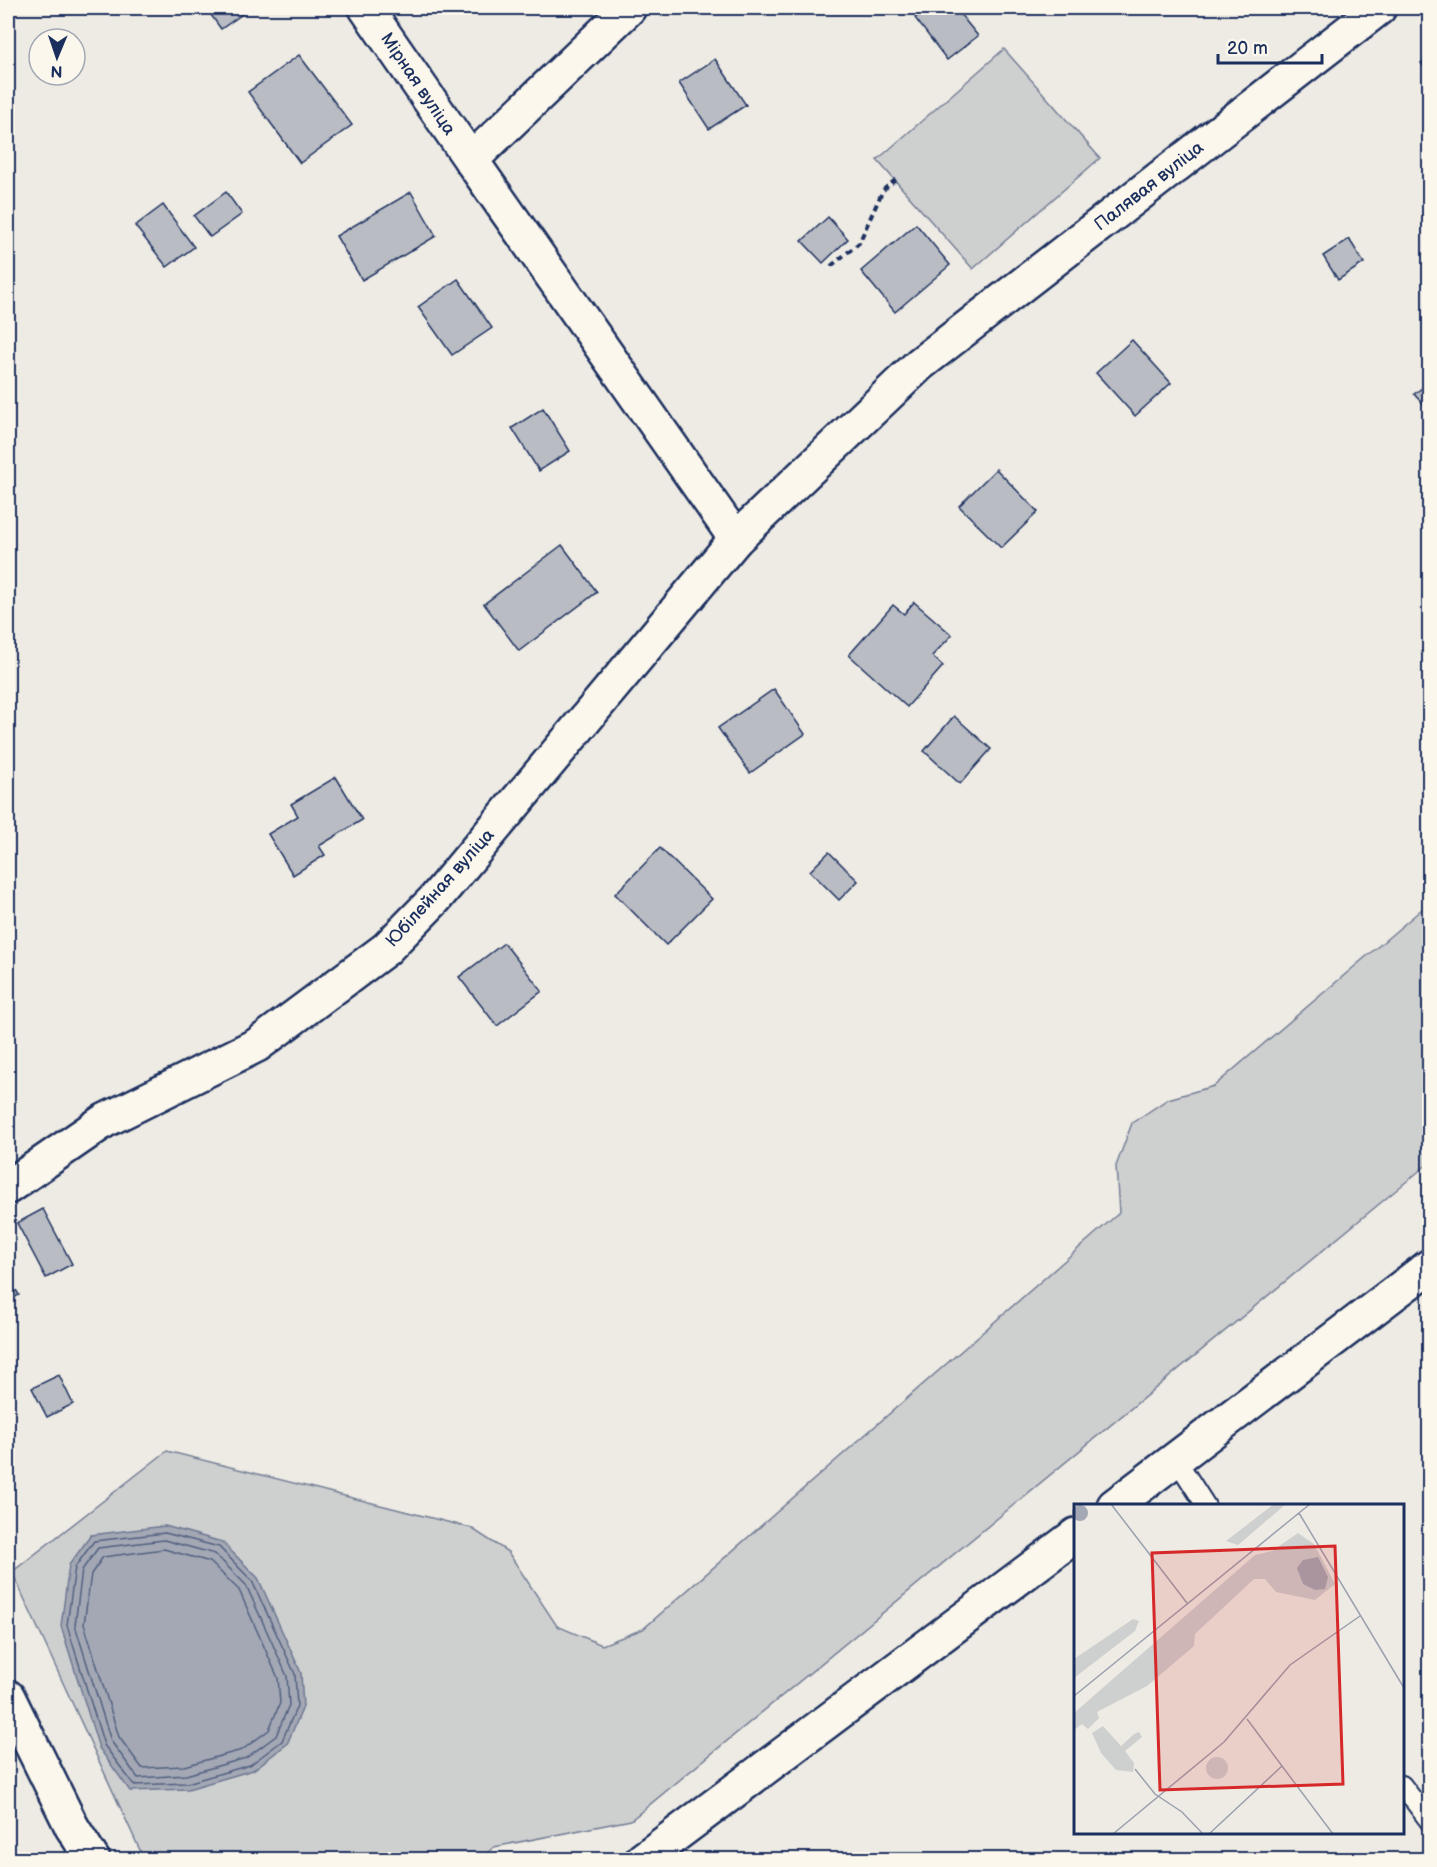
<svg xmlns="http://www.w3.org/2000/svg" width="1437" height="1867" font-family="'Balsamiq Sans',sans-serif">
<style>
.green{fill:#cecfcf;stroke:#747f96;stroke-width:1.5}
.water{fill:#a3a8b4;stroke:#6d7892;stroke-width:1.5}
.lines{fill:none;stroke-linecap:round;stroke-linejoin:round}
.shore{stroke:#515f80;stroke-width:1.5}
.building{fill:#b9bcc3;stroke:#1b2f5e;stroke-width:1.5}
.lane-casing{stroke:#1b2f5e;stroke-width:22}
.street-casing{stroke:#1b2f5e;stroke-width:38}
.secondary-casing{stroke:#1b2f5e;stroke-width:38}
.primary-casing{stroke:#1b2f5e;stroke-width:38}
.path{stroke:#1b2f5e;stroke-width:4;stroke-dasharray:6 4.5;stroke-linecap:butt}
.lane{stroke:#fbf7ec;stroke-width:18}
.street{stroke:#fbf7ec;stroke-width:33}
.secondary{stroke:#fbf7ec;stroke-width:33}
.primary{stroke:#fbf7ec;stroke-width:33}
.labels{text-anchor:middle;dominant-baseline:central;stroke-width:4.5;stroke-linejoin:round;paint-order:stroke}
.street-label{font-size:18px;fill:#1b2f5e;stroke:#fbf7ec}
.inset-road{fill:none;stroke:#9aa0ae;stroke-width:1.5}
.view{fill:#d62828;fill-opacity:0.15;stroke:#d62828;stroke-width:3}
.inset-edge{fill:none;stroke:#1b2f5e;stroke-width:3}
</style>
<rect width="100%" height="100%" fill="#eeebe4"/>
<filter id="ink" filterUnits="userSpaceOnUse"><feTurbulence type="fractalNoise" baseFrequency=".0167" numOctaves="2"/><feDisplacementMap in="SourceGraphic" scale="12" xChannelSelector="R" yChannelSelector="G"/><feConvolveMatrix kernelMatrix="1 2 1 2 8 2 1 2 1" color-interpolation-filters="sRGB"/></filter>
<g filter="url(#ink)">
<g class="green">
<polygon points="1004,49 1100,158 973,269 877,160"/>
<polygon points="1429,903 1429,1163 631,1820 494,1847 480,1859 144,1859 12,1572 167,1451 471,1528 508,1552 557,1626 602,1645 643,1629 1119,1213 1116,1166 1132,1123 1168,1099 1214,1086"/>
</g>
<polygon class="water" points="165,1526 222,1542 258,1578 301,1673 303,1707 287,1744 253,1770 188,1789 130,1791 99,1748 61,1626 69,1565 91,1535"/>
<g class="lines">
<g class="shore">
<polygon points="165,1533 219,1547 252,1581 295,1674 297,1706 282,1741 250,1765 187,1783 134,1785 104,1745 67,1625 75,1567 94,1541"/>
<polygon points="164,1540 215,1554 246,1585 287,1676 289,1705 276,1736 246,1758 186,1775 138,1778 111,1741 75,1625 82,1570 98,1548"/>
<polygon points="164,1549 210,1562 239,1590 278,1678 280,1703 269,1730 242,1750 184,1766 142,1768 119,1737 84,1624 91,1574 103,1557"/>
</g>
</g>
<g class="building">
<polygon points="206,8 251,8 221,29"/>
<polygon points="928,8 955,8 978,36 947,60 915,18"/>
<polygon points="299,55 352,125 300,163 248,92"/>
<polygon points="1430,57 1430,74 1421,63"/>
<polygon points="715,59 746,105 709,129 679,83"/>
<polygon points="226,192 242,214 210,237 194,216"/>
<polygon points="411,192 436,236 362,280 336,236"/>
<polygon points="163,205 194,247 167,267 135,226"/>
<polygon points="828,217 848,239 823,263 802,241"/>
<polygon points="916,224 950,265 895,312 861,271"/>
<polygon points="1349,239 1364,263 1338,280 1323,256"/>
<polygon points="458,279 492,328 452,355 418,307"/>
<polygon points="1132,340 1171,383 1135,416 1096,373"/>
<polygon points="1430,382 1430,412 1414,394"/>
<polygon points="543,408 570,451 539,471 512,428"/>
<polygon points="996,469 1038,512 1001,548 959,506"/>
<polygon points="562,545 597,592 519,651 484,604"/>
<polygon points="914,602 952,635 932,656 943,666 907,707 849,655 893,605 904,614"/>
<polygon points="774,689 805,734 750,773 718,728"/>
<polygon points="954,716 991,749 960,784 924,751"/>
<polygon points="336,777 362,820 319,846 325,855 293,875 268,834 298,816 291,804"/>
<polygon points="660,848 712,899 666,945 615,894"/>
<polygon points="829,852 858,881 839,900 810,871"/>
<polygon points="504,943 542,991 497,1026 459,977"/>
<polygon points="43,1209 72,1264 46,1278 17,1223"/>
<polygon points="8,1276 19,1295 8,1301"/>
<polygon points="59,1375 73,1404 47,1417 32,1388"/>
</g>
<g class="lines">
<g class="lane-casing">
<g id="lane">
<polyline points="1176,1459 1206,1506"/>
<polyline points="1402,1785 1430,1822"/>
</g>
</g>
<g class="street-casing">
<g id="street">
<polyline points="366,8 471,160"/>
<polyline points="629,8 471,160 736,539"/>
<polyline points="8,1187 104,1121 257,1045 386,949 435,899 736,539 920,364 1379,8"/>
<polyline points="8,1697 72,1827"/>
</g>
</g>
<g class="secondary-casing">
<polyline id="secondary" points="72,1827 93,1860"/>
</g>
<g class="primary-casing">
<g id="primary">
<polyline points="1114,1506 1430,1266"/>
<polyline points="642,1860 1076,1535"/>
</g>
</g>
<polyline class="path" points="831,266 859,243 883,190 899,177"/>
<use href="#lane" class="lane"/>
<use href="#street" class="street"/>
<use href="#secondary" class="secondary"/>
<use href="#primary" class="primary"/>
</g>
</g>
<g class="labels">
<g class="street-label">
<text transform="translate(418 84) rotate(56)">Мірная вуліца</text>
<text transform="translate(1149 186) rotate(-38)">Палявая вуліца</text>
<text transform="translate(440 888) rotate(-48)">Юбілейная вуліца</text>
</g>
</g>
<g transform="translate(1074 1504)">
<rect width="330" height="330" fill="#eeebe4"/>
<path d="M200 0H212L164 41 152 37ZM224 29 240 40 261 80 241 96 202 88 191 75H180L121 130 120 142 73 182 23 208 25 214 14 225 8 220 0 226V209L181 51 198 47ZM59 115 65 117 61 127 0 174V155ZM29 222 47 242 60 230 65 228 68 233 51 247 60 259 59 268 42 266 27 249 18 229ZM132 264a11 11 0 1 1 22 0a11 11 0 1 1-22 0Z" fill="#cecfcf"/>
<path d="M-2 9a8 8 0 1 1 16 0a8 8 0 1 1-16 0ZM244 53 254 73 251 85 241 86 229 80 223 64 229 56Z" fill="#a3a8b4"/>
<path class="inset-road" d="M37 0 113 99M225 9 330 184M0 192 236 0M208 262 259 330M61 265 81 290 108 308 129 330M39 330 150 238 216 161 286 112M135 330 208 262 173 215"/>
<path class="view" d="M261 42 269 280 86 286 78 49Z"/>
<rect width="330" height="330" class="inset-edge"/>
</g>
<rect width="1437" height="1867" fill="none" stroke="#fbf7ec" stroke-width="30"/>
<rect x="15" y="15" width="1407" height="1837" fill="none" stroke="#1b2f5e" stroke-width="2" filter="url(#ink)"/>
<g transform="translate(57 57) rotate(182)"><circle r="28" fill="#fbf7ec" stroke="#a1a7b3" stroke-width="1.5"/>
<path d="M0-4.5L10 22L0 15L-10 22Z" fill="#1b2f5e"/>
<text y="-9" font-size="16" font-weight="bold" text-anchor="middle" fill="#1b2f5e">N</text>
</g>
<path d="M1218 54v9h104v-9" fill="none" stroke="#1b2f5e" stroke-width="3"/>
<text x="1227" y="54" font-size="18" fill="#1b2f5e" stroke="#fbf7ec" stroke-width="4.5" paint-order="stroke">20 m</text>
</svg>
